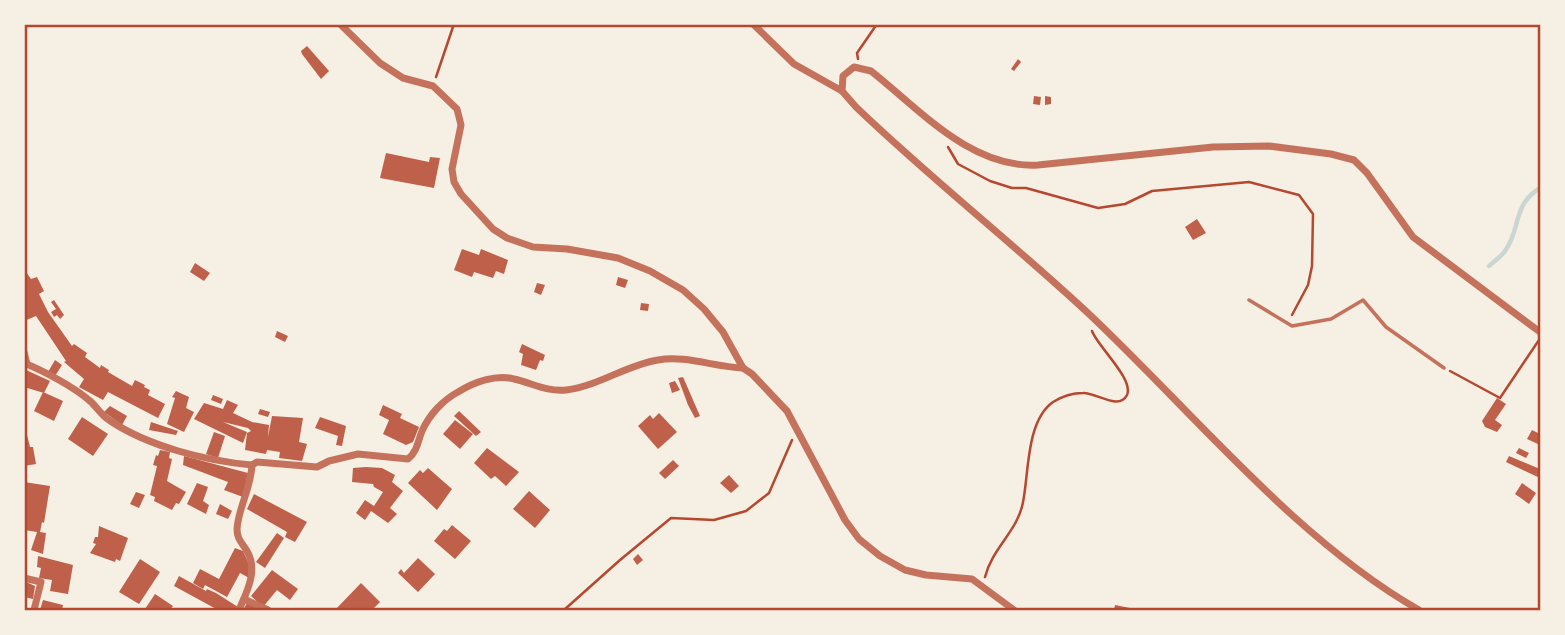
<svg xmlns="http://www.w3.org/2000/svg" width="1565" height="635" font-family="'Alegreya Sans',sans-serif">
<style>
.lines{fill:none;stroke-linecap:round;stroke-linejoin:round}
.stream{stroke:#c9d6d2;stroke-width:4.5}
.building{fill:#bf614a}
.path{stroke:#b5482f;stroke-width:2.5}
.service{stroke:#c5725c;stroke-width:3.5}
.minor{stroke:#c5725c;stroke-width:7}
.neatline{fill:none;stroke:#b5482f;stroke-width:2.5}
</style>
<rect width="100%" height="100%" fill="#f6efe4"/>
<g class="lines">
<path class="stream" d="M1489 266C1494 261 1501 257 1505 251 1521 230 1512 205 1540 188"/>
</g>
<g class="building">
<polygon points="307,46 329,71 321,79 302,54 301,51"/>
<polygon points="1018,59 1021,62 1014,71 1011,69"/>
<polygon points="1034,96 1041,97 1040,105 1033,104"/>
<polygon points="1045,96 1051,97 1051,104 1045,105"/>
<polygon points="386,153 429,162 430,157 440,158 434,188 380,178"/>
<polygon points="1197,219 1206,233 1193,240 1185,227"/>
<polygon points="462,249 479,255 481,249 508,260 504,274 496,271 493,278 474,272 472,277 454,270"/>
<polygon points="195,263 210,273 204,281 190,272"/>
<polygon points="24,269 31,279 37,277 44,291 39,294 48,312 72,346 74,344 87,353 85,357 100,368 101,365 109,370 108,372 132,386 135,380 145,385 144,387 150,390 148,395 165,404 158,418 108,392 103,400 79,387 84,379 64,362 66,361 36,316 24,321"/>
<polygon points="618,277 628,280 625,288 616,285"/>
<polygon points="537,283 545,285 541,295 534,292"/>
<polygon points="54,300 64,315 60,319 57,315 54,317 51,312 56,309 51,302"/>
<polygon points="641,303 649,304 648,311 640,310"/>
<polygon points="277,331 288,336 285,342 275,337"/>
<polygon points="522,344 545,355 543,361 540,360 536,370 521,365 523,354 519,352"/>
<polygon points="55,360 62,365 55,376 48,372"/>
<polygon points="24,369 50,381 44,393 24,387"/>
<polygon points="683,377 700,416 695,418 688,405 678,378"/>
<polygon points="675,381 680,390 672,393 669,383"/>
<polygon points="176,391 189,397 186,408 194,412 184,432 167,424 175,398 172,397"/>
<polygon points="43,392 63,401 54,421 34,411"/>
<polygon points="213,395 223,399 221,404 211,400"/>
<polygon points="1497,398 1506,404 1495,420 1502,425 1497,432 1485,427 1482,421"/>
<polygon points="227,400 238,405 233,413 252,422 269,425 268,437 272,416 303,418 299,442 307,444 302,461 279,458 280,452 267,450 266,454 245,450 247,433 251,431 248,428 223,422 247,432 243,443 194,419 204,403 223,409"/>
<polygon points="383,405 402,414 400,418 419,427 413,442 406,445 383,434 389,420 379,415"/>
<polygon points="110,406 127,416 122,425 104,412"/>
<polygon points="260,409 270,412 268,417 258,414"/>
<polygon points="459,411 481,432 476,436 454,416"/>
<polygon points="659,413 677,432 658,449 638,426 650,415 653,419"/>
<polygon points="82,417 108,434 93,456 68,439"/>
<polygon points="320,417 346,426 342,446 336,445 338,436 315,428"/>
<polygon points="455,420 473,434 460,449 443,434"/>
<polygon points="151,422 178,431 176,435 149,430"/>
<polygon points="24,423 30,447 33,447 36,464 24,466"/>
<polygon points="1532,430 1540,434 1540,445 1527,439"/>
<polygon points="214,432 225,436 218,458 206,454"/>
<polygon points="487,448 519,472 506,486 495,476 491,479 474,463"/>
<polygon points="1519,448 1529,453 1526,458 1516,453"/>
<polygon points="160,450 170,452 169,458 172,459 167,481 186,492 179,504 176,503 172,510 154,501 155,497 150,495 157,466 153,465 156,455 158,456"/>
<polygon points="184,456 248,473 243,497 224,490 228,482 183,465"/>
<polygon points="1509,456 1540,469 1540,478 1506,462"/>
<polygon points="673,460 679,466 665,479 659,473"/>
<polygon points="366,467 382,468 395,475 392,482 403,491 390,508 397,514 388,523 371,511 365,520 356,513 365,500 374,506 383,492 374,487 373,484 352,482 353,468"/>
<polygon points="428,468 452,489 437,510 408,483 420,470 423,473"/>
<polygon points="729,475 739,486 731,493 720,483"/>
<polygon points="24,482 50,486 44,523 42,522 40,532 46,533 43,554 31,550 37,532 24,530"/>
<polygon points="197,483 208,487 203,501 209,505 206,514 187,504"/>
<polygon points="1522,483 1536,493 1529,504 1515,494"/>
<polygon points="529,491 550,510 535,528 513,509"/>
<polygon points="136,492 145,495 139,508 130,504"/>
<polygon points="254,494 307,522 295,542 285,537 287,532 247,509"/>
<polygon points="220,504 232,511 228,519 216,514"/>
<polygon points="452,525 471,541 455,559 434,541 444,529 447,531"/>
<polygon points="99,526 128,538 120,561 116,559 115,562 90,553 96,544 93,543 95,537 98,537"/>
<polygon points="277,533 284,538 265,568 256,562"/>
<polygon points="235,548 243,551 249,564 249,578 240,573 227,597 205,585 203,589 193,583 200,569 219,579"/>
<polygon points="638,554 643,560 637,565 633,559"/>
<polygon points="38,556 73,565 68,594 50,591 52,580 39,578 41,568 37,567"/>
<polygon points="418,558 435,574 418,592 398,573 401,569 404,573"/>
<polygon points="140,559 160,572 139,604 119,592"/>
<polygon points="272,570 298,589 290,600 277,590 263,607 251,596"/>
<polygon points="179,576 206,591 207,589 216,593 238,607 236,610 218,610 174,586"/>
<polygon points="24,581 35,586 33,599 24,597"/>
<polygon points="361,583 380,602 372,610 335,610"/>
<polygon points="155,594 173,606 170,610 145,609"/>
<polygon points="43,600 63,605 62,610 40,610"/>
<polygon points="247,603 261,610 243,610"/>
<polygon points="1115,605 1135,609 1135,610 1114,610"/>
</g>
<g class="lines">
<g class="path">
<polyline points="597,24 613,24"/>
<polyline points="858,59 857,53 877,24"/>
<polyline points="436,77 454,24"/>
<polyline points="948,147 958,164 990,181 1012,188 1026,188 1098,208 1125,204 1152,191 1249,182 1299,195 1313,214 1312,266 1308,285 1292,315"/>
<polyline points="1450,371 1500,398 1539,340"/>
<path d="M985 577C992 548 1018 531 1023 502 1029 473 1026 421 1053 402 1061 397 1073 393 1083 393 1095 392 1119 411 1127 395 1134 379 1098 347 1092 331"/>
<polyline points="564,610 620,560 671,518 714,520 746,511 769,493 792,440"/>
</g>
<polyline class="service" points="1249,300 1292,326 1331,319 1363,300 1386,327 1444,368"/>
<g class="minor">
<polyline points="340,24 380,63 403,78 433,86 457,109 461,125 452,169 454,182 461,194 493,229 507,238 533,247 567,249 618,258 650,271 683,290 704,309 723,332 743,368 752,374 787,411 845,520 859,539 880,556 905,570 926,575 972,579 1014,610"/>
<polyline points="753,24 794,64 842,91"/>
<polyline points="24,352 27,364"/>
<path d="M24 363C44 371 74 387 90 401 97 407 101 415 109 420 147 446 206 461 252 465"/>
<polyline points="24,578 41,582 34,610"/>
<polyline points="244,599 268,610"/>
<path d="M239 610C246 593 258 572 248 553 244 544 237 541 237 529 238 509 251 488 252 465L257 462 317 467 329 461 358 454 408 459C417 452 418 441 422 431 429 415 443 400 458 392 474 382 496 374 514 379 532 383 547 392 566 390 599 386 626 365 658 360 686 355 714 367 743 368"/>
<path d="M1419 610C1295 539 1193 412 1089 314 1013 243 931 179 856 107L842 91 843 76 854 67 871 71C919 109 971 169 1038 165L1213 147 1269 146 1331 154 1354 160 1367 173 1413 237 1540 332"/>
</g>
</g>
<rect width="1565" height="635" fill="none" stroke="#f6efe4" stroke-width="52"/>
<rect x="26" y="26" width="1513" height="583" class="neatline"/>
</svg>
